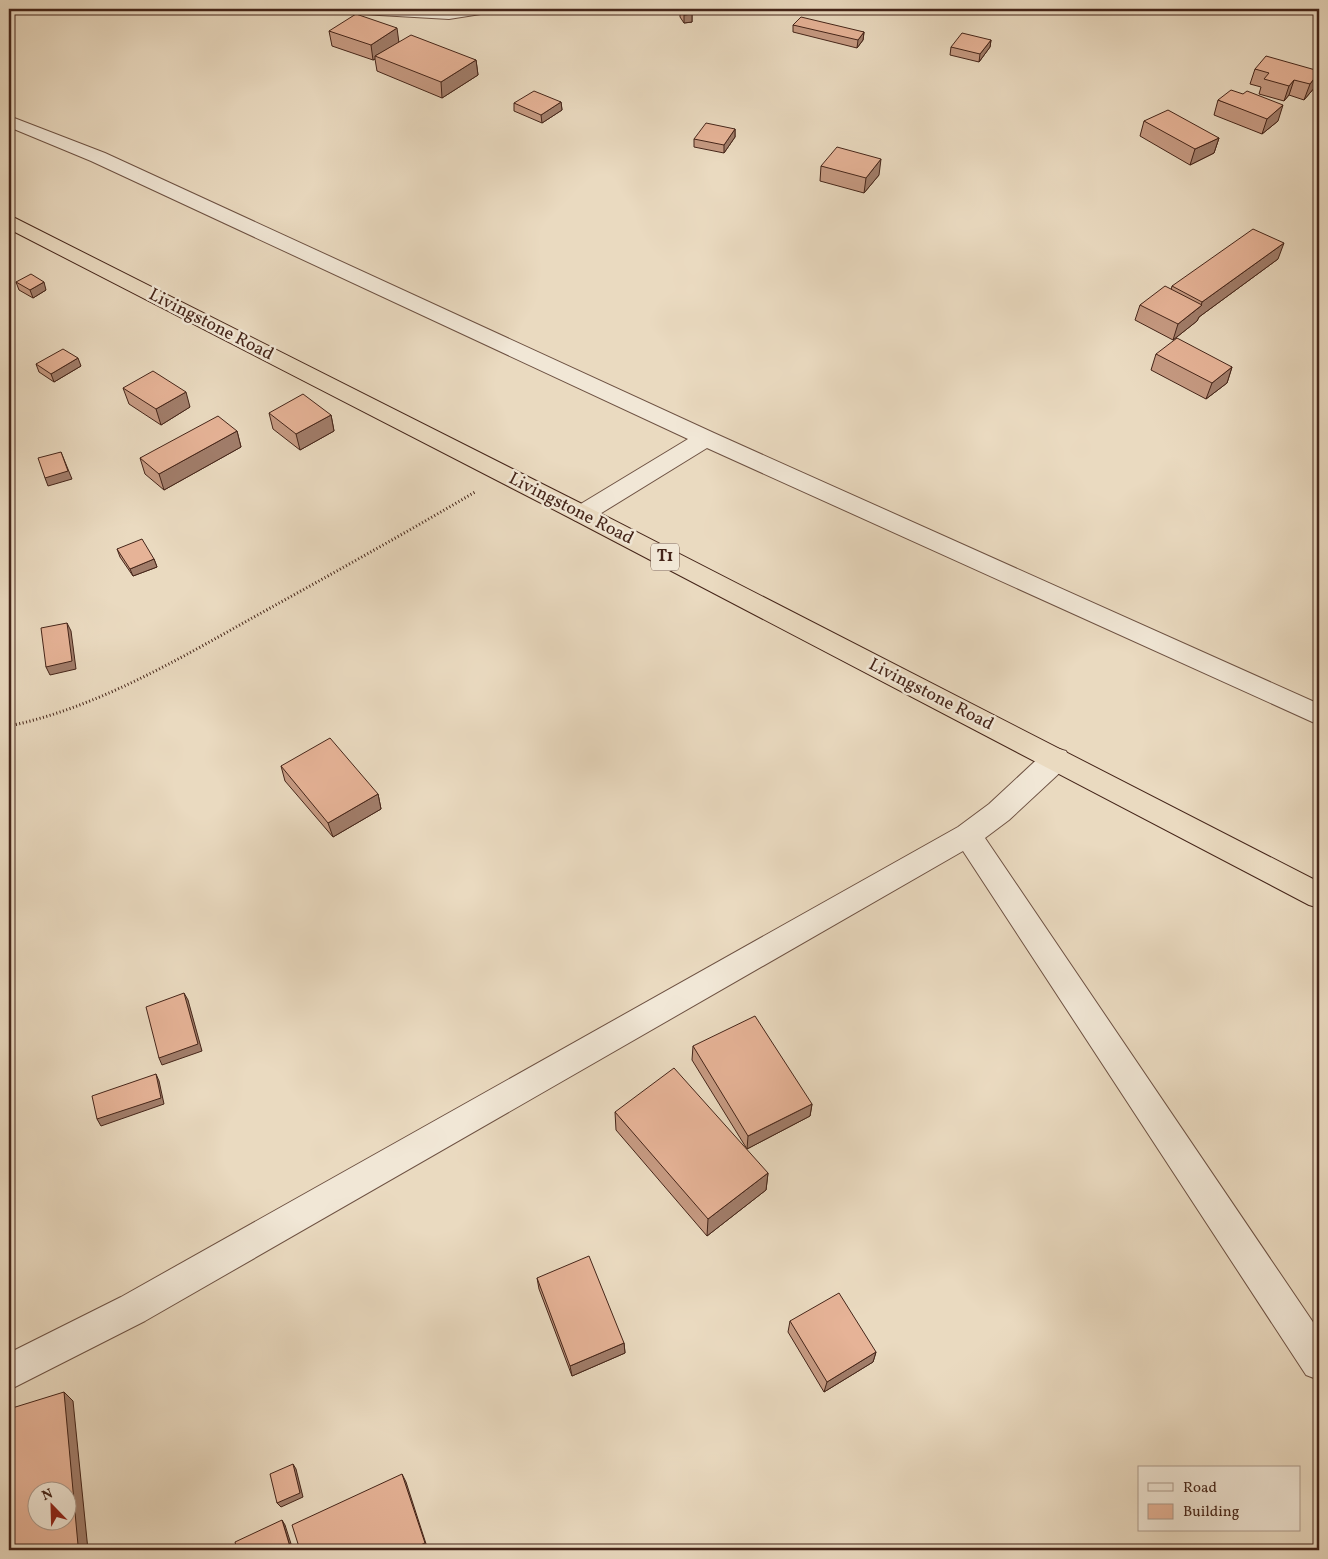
<svg xmlns="http://www.w3.org/2000/svg" width="1328" height="1559" font-family="Vollkorn,serif">
<style>
.lines{fill:none;stroke-linecap:round;stroke-linejoin:round}
.minor-casing{stroke:#6e5243;stroke-width:2}
.trunk-casing{stroke:#452519;stroke-width:2}
.path{stroke:#452519;stroke-width:3;stroke-dasharray:1 2.5;stroke-linecap:butt}
.minor{fill:#f1e7d6;fill-rule:evenodd}
.trunk{fill:#eadac0;fill-rule:evenodd}
.wall{fill:#c69a82;stroke:#452519}
.shaded-wall{fill:#a17d6a;stroke:#452519}
.building{fill:#e6b397;stroke:#452519;fill-rule:evenodd}
.labels{text-anchor:middle;dominant-baseline:central;stroke-width:5;stroke-linejoin:round;paint-order:stroke}
.shield{fill:#f1e7d6;stroke:#795f52;stroke-width:1}
.shield-label{font-size:16px;font-weight:bold;fill:#452519}
.street-label{font-size:18px;fill:#452519;stroke:#f1e7d6}
</style>
<rect width="100%" height="100%" fill="#eadac0"/>
<filter id="stains"><feTurbulence type="fractalNoise" baseFrequency=".004" numOctaves="4"/><feColorMatrix values="0 0 0 0 .2 0 0 0 0 .09 0 0 0 0 .02 0 0 0 .5 -.17"/></filter>
<radialGradient id="worn" r=".72"><stop offset=".6" stop-color="#630" stop-opacity="0"/><stop offset="1" stop-color="#630" stop-opacity=".3"/></radialGradient>
<g class="lines">
<g class="minor-casing">
<g id="minor">
<polygon points="354,9 489,9 487,13 449,19 362,14 356,13"/>
<polygon points="9,116 105,153 714,433 1319,704 1319,725 707,448 590,520 582,522 574,520 570,514 574,508 688,439 91,161 9,127"/>
<polygon points="1056,748 1066,751 1070,759 1066,767 1009,820 985,838 1319,1331 1319,1380 1306,1375 963,851 145,1321 9,1390 9,1353 121,1297 958,827 989,804 1046,751"/>
</g>
</g>
<g class="trunk-casing">
<polygon id="trunk" points="9,215 590,508 1319,882 1319,908 1309,905 574,520 9,229"/>
</g>
<path class="path" d="M9 726C96 708 177 660 254 617 328 576 402 535 475 492"/>
<use href="#minor" class="minor"/>
<use href="#trunk" class="trunk"/>
</g>
<g class="wall">
<polygon points="680,10 692,14 692,22 684,23 680,17"/>
<polygon points="793,25 864,32 863,40 857,48 793,32"/>
<polygon points="329,31 399,42 476,60 478,75 442,98 377,71 375,59 373,60 332,46"/>
<polygon points="991,40 990,47 979,62 950,55 951,47"/>
<polygon points="1255,69 1319,71 1319,74 1315,87 1304,100 1289,95 1284,101 1259,94 1261,87 1250,84"/>
<polygon points="1218,100 1278,121 1262,134 1214,115"/>
<polygon points="561,102 562,110 542,123 514,111 514,103"/>
<polygon points="1144,121 1219,138 1214,153 1190,165 1140,136"/>
<polygon points="735,129 735,137 724,153 694,147 694,139"/>
<polygon points="821,166 879,175 864,193 820,181"/>
<polygon points="1278,259 1199,317 1197,321 1173,340 1135,320 1140,305 1171,290 1172,286"/>
<polygon points="16,282 46,290 33,298 19,290"/>
<polygon points="1156,354 1232,367 1227,383 1206,399 1151,370"/>
<polygon points="36,364 81,366 54,382 39,372"/>
<polygon points="123,388 190,407 161,425 129,404"/>
<polygon points="269,413 331,415 334,431 300,450 273,429"/>
<polygon points="237,431 241,447 164,490 145,474 140,458"/>
<polygon points="117,549 154,559 157,567 133,576 120,557"/>
<polygon points="281,766 378,794 381,809 333,837 285,781"/>
<polygon points="693,1046 812,1104 810,1116 747,1149 692,1060"/>
<polygon points="615,1112 768,1173 766,1190 707,1236 616,1130"/>
<polygon points="537,1278 624,1343 625,1353 572,1376 539,1289"/>
<polygon points="790,1321 876,1352 873,1362 824,1392 788,1332"/>
</g>
<g class="shaded-wall">
<polygon points="692,14 692,22 684,23 684,15"/>
<polygon points="397,28 399,43 375,56 375,59 373,60 371,45"/>
<polygon points="864,32 863,40 857,48 858,40"/>
<polygon points="991,40 990,47 979,62 980,54"/>
<polygon points="476,60 478,75 442,98 441,82"/>
<polygon points="1319,72 1315,87 1304,100 1310,84"/>
<polygon points="1294,80 1289,95 1284,101 1289,86"/>
<polygon points="561,102 562,110 542,123 541,115"/>
<polygon points="1283,105 1278,121 1262,134 1267,119"/>
<polygon points="735,129 735,137 724,153 724,145"/>
<polygon points="1219,138 1214,153 1190,165 1195,149"/>
<polygon points="881,159 879,175 864,193 866,178"/>
<polygon points="1284,243 1278,259 1199,317 1197,321 1173,340 1178,324 1201,306 1202,302"/>
<polygon points="44,282 46,290 33,298 30,290"/>
<polygon points="78,358 81,366 54,382 51,374"/>
<polygon points="1232,367 1227,383 1206,399 1212,383"/>
<polygon points="186,392 190,407 161,425 156,409"/>
<polygon points="331,415 334,431 300,450 296,434"/>
<polygon points="237,431 241,447 164,490 159,474"/>
<polygon points="61,452 72,479 48,486 45,478"/>
<polygon points="154,559 157,567 133,576 130,569"/>
<polygon points="67,623 71,631 76,669 50,675 46,667"/>
<polygon points="378,794 381,809 333,837 328,823"/>
<polygon points="9,867 11,880 9,880"/>
<polygon points="184,993 188,1000 202,1051 162,1065 159,1058"/>
<polygon points="156,1074 159,1081 164,1104 101,1126 97,1119"/>
<polygon points="812,1104 810,1116 747,1149 748,1136"/>
<polygon points="768,1173 766,1190 707,1236 708,1219"/>
<polygon points="624,1343 625,1353 572,1376 570,1366"/>
<polygon points="876,1352 873,1362 824,1392 827,1382"/>
<polygon points="64,1392 73,1401 88,1550 62,1550"/>
<polygon points="293,1464 296,1469 303,1497 281,1507 277,1503"/>
<polygon points="402,1474 406,1482 428,1550 409,1550"/>
<polygon points="282,1520 285,1525 293,1550 291,1550"/>
</g>
<g class="building">
<polygon points="686,9 689,9 692,14 684,15 680,10"/>
<polygon points="356,14 397,28 371,45 329,31"/>
<polygon points="801,17 864,32 858,40 793,25"/>
<polygon points="962,33 991,40 980,54 951,47"/>
<polygon points="411,35 476,60 441,82 375,56"/>
<polygon points="1266,56 1319,71 1319,72 1310,84 1294,80 1289,86 1264,79 1269,73 1255,69"/>
<polygon points="1231,90 1243,94 1247,91 1283,105 1267,119 1218,100"/>
<polygon points="534,91 561,102 541,115 514,103"/>
<polygon points="1168,110 1219,138 1195,149 1144,121"/>
<polygon points="706,123 735,129 724,145 694,139"/>
<polygon points="837,147 881,159 866,178 821,166"/>
<polygon points="1253,229 1284,243 1202,302 1172,286"/>
<polygon points="31,274 44,282 30,290 16,282"/>
<polygon points="1165,286 1202,305 1178,324 1140,305"/>
<polygon points="1177,338 1232,367 1212,383 1156,354"/>
<polygon points="63,349 78,358 51,374 36,364"/>
<polygon points="153,371 186,392 156,409 123,388"/>
<polygon points="303,394 331,415 296,434 269,413"/>
<polygon points="218,416 237,431 159,474 140,458"/>
<polygon points="61,452 68,471 45,478 38,458"/>
<polygon points="142,539 154,559 130,569 117,549"/>
<polygon points="67,623 72,661 46,667 41,628"/>
<polygon points="330,738 378,794 328,823 281,766"/>
<polygon points="184,993 198,1044 159,1058 146,1007"/>
<polygon points="755,1016 812,1104 748,1136 693,1046"/>
<polygon points="674,1068 768,1173 708,1219 615,1112"/>
<polygon points="156,1074 161,1098 97,1119 92,1096"/>
<polygon points="589,1256 624,1343 570,1366 537,1278"/>
<polygon points="839,1293 876,1352 827,1382 790,1321"/>
<path d="M64 1392 78 1545 62 1550H9V1409ZM38 1492H68V1522H38Z"/>
<polygon points="293,1464 300,1493 277,1503 270,1474"/>
<polygon points="402,1474 425,1543 409,1550 300,1550 292,1525"/>
<polygon points="282,1520 291,1550 237,1550 235,1542"/>
</g>
<g class="labels">
<rect class="shield" x="651" y="543.5" width="28" height="27" rx="4"/>
<g class="shield-label">
<text x="665" y="557">T1</text>
</g>
<g class="street-label">
<text transform="translate(211 325) rotate(27)">Livingstone Road</text>
<text transform="translate(571 509) rotate(27)">Livingstone Road</text>
<text transform="translate(931 695) rotate(27)">Livingstone Road</text>
</g>
</g>
<rect width="1328" height="1559" fill="none" stroke="#eadac0" stroke-width="30"/>
<rect x="10" y="10" width="1308" height="1539" fill="none" stroke="#452519" stroke-width="2.5"/>
<rect x="15" y="15" width="1298" height="1529" fill="none" stroke="#452519"/>
<rect x="1138" y="1466" width="162" height="65" fill="#f1e7d6" stroke="#ac998a"/>
<rect x="1148" y="1483" width="25" height="8" fill="#f1e7d6" stroke="#ac998a"/>
<text x="1183" y="1492" font-size="15" fill="#452519">Road</text>
<rect x="1148" y="1504" width="25" height="15" fill="#e6b397" stroke="#ac998a"/>
<text x="1183" y="1516" font-size="15" fill="#452519">Building</text>
<g transform="translate(52 1506) rotate(337)"><circle r="24" fill="#f1e7d6" stroke="#ac998a"/>
<path d="M0-4L9 19L0 12L-9 19Z" fill="#8f2418"/>
<text y="-8" font-size="14" font-weight="bold" text-anchor="middle" fill="#452519">N</text>
</g>
<rect width="100%" height="100%" filter="url(#stains)"/>
<rect width="100%" height="100%" fill="url(#worn)"/>
</svg>
